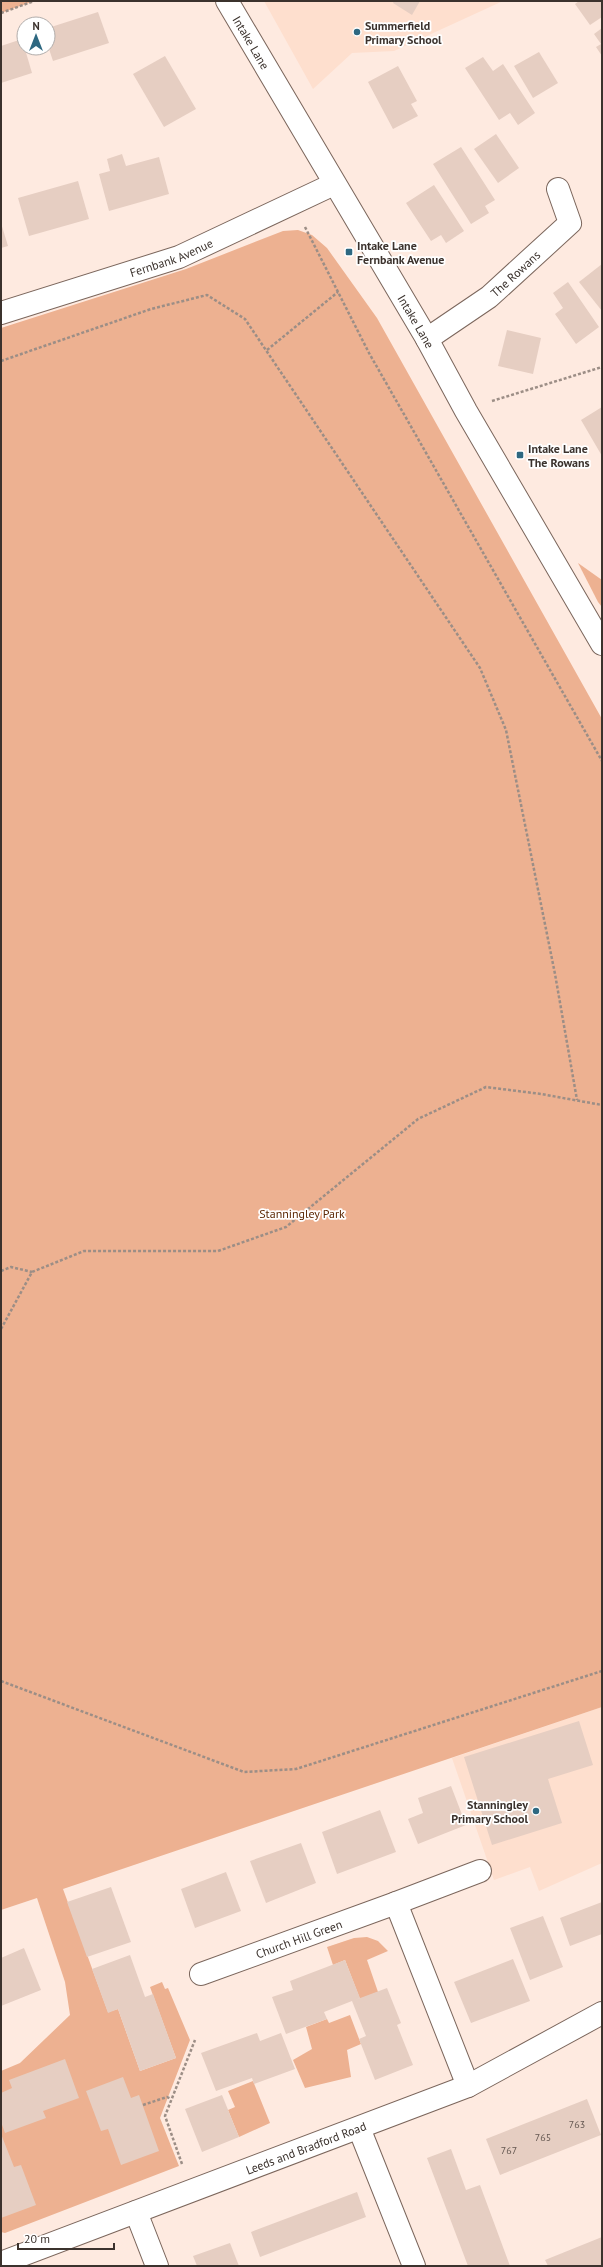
<svg xmlns="http://www.w3.org/2000/svg" width="603" height="2267" font-family="'PT Sans',sans-serif">
<style>
.built{fill:#fedfce}
.green{fill:#edb191}
.building{fill:#e6cec2}
.lines{fill:none;stroke-linecap:round;stroke-linejoin:round}
.minor-casing{stroke:#7b665c;stroke-width:24}
.tertiary-casing{stroke:#7b665c;stroke-width:24}
.path{stroke:#9c8e86;stroke-width:2.5;stroke-dasharray:3 2;stroke-linecap:butt}
.minor{stroke:#fff;stroke-width:22}
.tertiary{stroke:#fff;stroke-width:22}
.poi-dot{fill:#2e6881;stroke:#fff;stroke-width:1.5}
.labels{text-anchor:middle;dominant-baseline:central;stroke-width:3.5;stroke-linejoin:round;paint-order:stroke}
.number-label{font-size:10px;fill:#665952}
.poi-label{font-size:12px;font-weight:bold;fill:#3b322d;stroke:#fff;text-anchor:start}
.street-label{font-size:12px;fill:#3b322d;stroke:#fff}
.park-label{font-size:12px;fill:#5d2804;stroke:#fff}
</style>
<rect width="100%" height="100%" fill="#feeae0"/>
<g class="built">
<polygon points="264,1 503,1 394,51 352,53 313,89"/>
<polygon points="602,1707 602,1863 539,1891 530,1867 494,1880 452,1758"/>
</g>
<g class="green">
<polygon points="1,1 34,1 1,13"/>
<polygon points="298,230 312,235 327,248 377,318 602,719 602,1707 63,1889 108,2012 118,2009 140,2071 176,2058 150,1987 162,1982 165,1989 168,1988 190,2040 160,2118 179,2166 5,2233 1,2232 1,2071 20,2063 70,2015 65,1982 37,1898 1,1910 1,328 186,269 283,231"/>
<polygon points="578,563 602,580 602,607 598,602"/>
<polygon points="367,1937 378,1941 388,1951 367,1960 378,1992 360,1999 345,1960 333,1965 327,1947 354,1938"/>
<polygon points="350,2015 361,2044 347,2050 351,2077 305,2088 293,2060 312,2049 306,2027 327,2019 329,2023"/>
<polygon points="253,2081 270,2123 239,2137 228,2110 235,2107 228,2091"/>
</g>
<g class="building">
<polygon points="394,1 420,1 412,15 393,3"/>
<polygon points="579,1 602,1 602,17 590,25 575,4"/>
<polygon points="98,12 109,43 53,61 48,46 48,28"/>
<polygon points="602,28 602,56 596,47 601,44 594,34"/>
<polygon points="22,39 32,73 1,83 1,46"/>
<polygon points="539,52 558,83 533,98 514,66"/>
<polygon points="165,56 196,109 164,127 133,74"/>
<polygon points="483,57 493,71 503,64 535,113 518,125 510,113 499,120 465,68"/>
<polygon points="398,66 417,101 411,104 418,116 393,129 368,82"/>
<polygon points="496,134 519,168 498,183 474,149"/>
<polygon points="461,147 495,200 485,206 489,213 471,224 433,164"/>
<polygon points="122,154 126,166 159,157 169,194 109,211 99,174 110,171 107,159"/>
<polygon points="78,181 89,219 29,236 18,198"/>
<polygon points="434,185 464,231 446,243 441,235 431,241 406,203"/>
<polygon points="1,223 8,246 1,248"/>
<polygon points="602,264 602,311 579,282"/>
<polygon points="568,282 599,327 576,344 555,314 563,308 553,293"/>
<polygon points="507,330 541,338 533,374 498,366"/>
<polygon points="602,407 602,456 581,420"/>
<polygon points="579,1721 593,1765 548,1779 562,1823 492,1845 464,1757"/>
<polygon points="451,1786 466,1825 418,1844 408,1819 423,1813 418,1798"/>
<polygon points="380,1810 396,1852 337,1874 322,1832"/>
<polygon points="301,1843 316,1883 266,1903 250,1861"/>
<polygon points="226,1872 241,1911 195,1928 181,1889"/>
<polygon points="111,1887 131,1942 87,1957 67,1902"/>
<polygon points="602,1902 602,1934 570,1946 560,1918"/>
<polygon points="543,1916 563,1967 530,1980 510,1928"/>
<polygon points="24,1948 41,1990 1,2006 1,1958"/>
<polygon points="130,1955 145,1997 153,1994 176,2058 140,2071 118,2009 108,2013 92,1969"/>
<polygon points="513,1959 530,2001 471,2023 454,1982"/>
<polygon points="345,1960 360,1998 355,2000 387,1988 401,2023 397,2025 413,2065 375,2080 359,2039 366,2036 352,2001 324,2012 327,2019 286,2034 272,1997 293,1990 290,1981"/>
<polygon points="257,2033 260,2041 281,2033 295,2069 254,2084 252,2078 216,2091 201,2053"/>
<polygon points="65,2059 79,2098 43,2111 46,2118 5,2133 1,2122 1,2093 12,2088 9,2080"/>
<polygon points="123,2077 131,2098 139,2095 159,2151 121,2165 108,2129 101,2131 86,2091"/>
<polygon points="222,2095 239,2137 202,2152 185,2109"/>
<polygon points="587,2099 601,2135 500,2175 486,2139"/>
<polygon points="1,2134 14,2167 21,2165 36,2205 1,2218"/>
<polygon points="451,2149 466,2190 480,2185 510,2266 468,2266 427,2158"/>
<polygon points="357,2192 366,2217 260,2257 251,2232"/>
<polygon points="602,2237 602,2266 548,2266 545,2260"/>
<polygon points="230,2243 239,2266 197,2266 193,2256"/>
</g>
<g class="lines">
<g class="minor-casing">
<g id="minor">
<path id="s1" d="M1 313 179 257 334 184"/>
<path id="s2" d="M427 339 489 297 570 223 558 189"/>
<polyline points="396,1903 480,1871"/>
<path id="s3" d="M201 1974 396 1903 468 2086"/>
<polyline points="359,2128 414,2266"/>
<polyline points="136,2212 157,2266"/>
<path id="s4" d="M1 2263 468 2086 602 2013"/>
</g>
</g>
<g class="tertiary-casing">
<g id="tertiary">
<path id="s5" d="M227 1 427 339 466 411 602 644"/>
</g>
</g>
<g class="path">
<polyline points="1,13 34,1"/>
<polyline points="305,227 369,353 602,761"/>
<polyline points="267,350 338,292"/>
<polyline points="1,361 151,309 207,295 245,319 480,668 506,730 555,974 577,1100"/>
<polyline points="492,401 602,367"/>
<polyline points="1,1271 11,1267 32,1272"/>
<polyline points="1,1329 32,1272 84,1251 218,1251 286,1227 418,1119 486,1087 541,1094 602,1105"/>
<polyline points="1,1681 244,1772 296,1769 602,1671"/>
<polyline points="143,2105 167,2097 171,2099"/>
<polyline points="182,2164 165,2116 195,2040"/>
</g>
<use href="#minor" class="minor"/>
<use href="#tertiary" class="tertiary"/>
</g>
<g class="poi-dot">
<circle cx="357" cy="32" r="4"/>
<rect x="345" y="248" width="8" height="8" rx="2"/>
<rect x="516" y="451" width="8" height="8" rx="2"/>
<circle cx="536" cy="1811" r="4"/>
</g>
<g class="labels">
<g class="number-label">
<text x="577" y="2124">763</text>
<text x="543" y="2137">765</text>
<text x="509" y="2150">767</text>
</g>
<g class="poi-label">
<text x="365" y="25">Summerfield<tspan x="365" dy="14">Primary School</tspan></text>
<text x="357" y="245">Intake Lane<tspan x="357" dy="14">Fernbank Avenue</tspan></text>
<text x="528" y="448">Intake Lane<tspan x="528" dy="14">The Rowans</tspan></text>
<text x="528" y="1804" text-anchor="end">Stanningley<tspan x="528" dy="14">Primary School</tspan></text>
</g>
<g class="street-label">
<text stroke="none"><textPath href="#s5" startOffset="48">Intake Lane</textPath></text>
<text stroke="none"><textPath href="#s1" startOffset="179">Fernbank Avenue</textPath></text>
<text stroke="none"><textPath href="#s2" startOffset="110">The Rowans</textPath></text>
<text stroke="none"><textPath href="#s5" startOffset="372">Intake Lane</textPath></text>
<text stroke="none"><textPath href="#s3" startOffset="104">Church Hill Green</textPath></text>
<text stroke="none"><textPath href="#s4" startOffset="326">Leeds and Bradford Road</textPath></text>
</g>
<g class="park-label">
<text x="302" y="1213">Stanningley Park</text>
</g>
</g>
<rect width="603" height="2267" fill="none" stroke="#3b322d" stroke-width="4"/>
<g transform="translate(36 36)"><circle r="19" fill="#ffffff" stroke="#b1adab"/>
<path d="M0-3L7 15L0 10L-7 15Z" fill="#2e6881"/>
<text y="-6" font-size="11" font-weight="bold" text-anchor="middle" fill="#3b322d">N</text>
</g>
<path d="M18 2243v6h96v-6" fill="none" stroke="#3b322d" stroke-width="2"/>
<text x="24" y="2243" font-size="12" fill="#3b322d" stroke="#ffffff" stroke-width="3" paint-order="stroke">20 m</text>
</svg>
